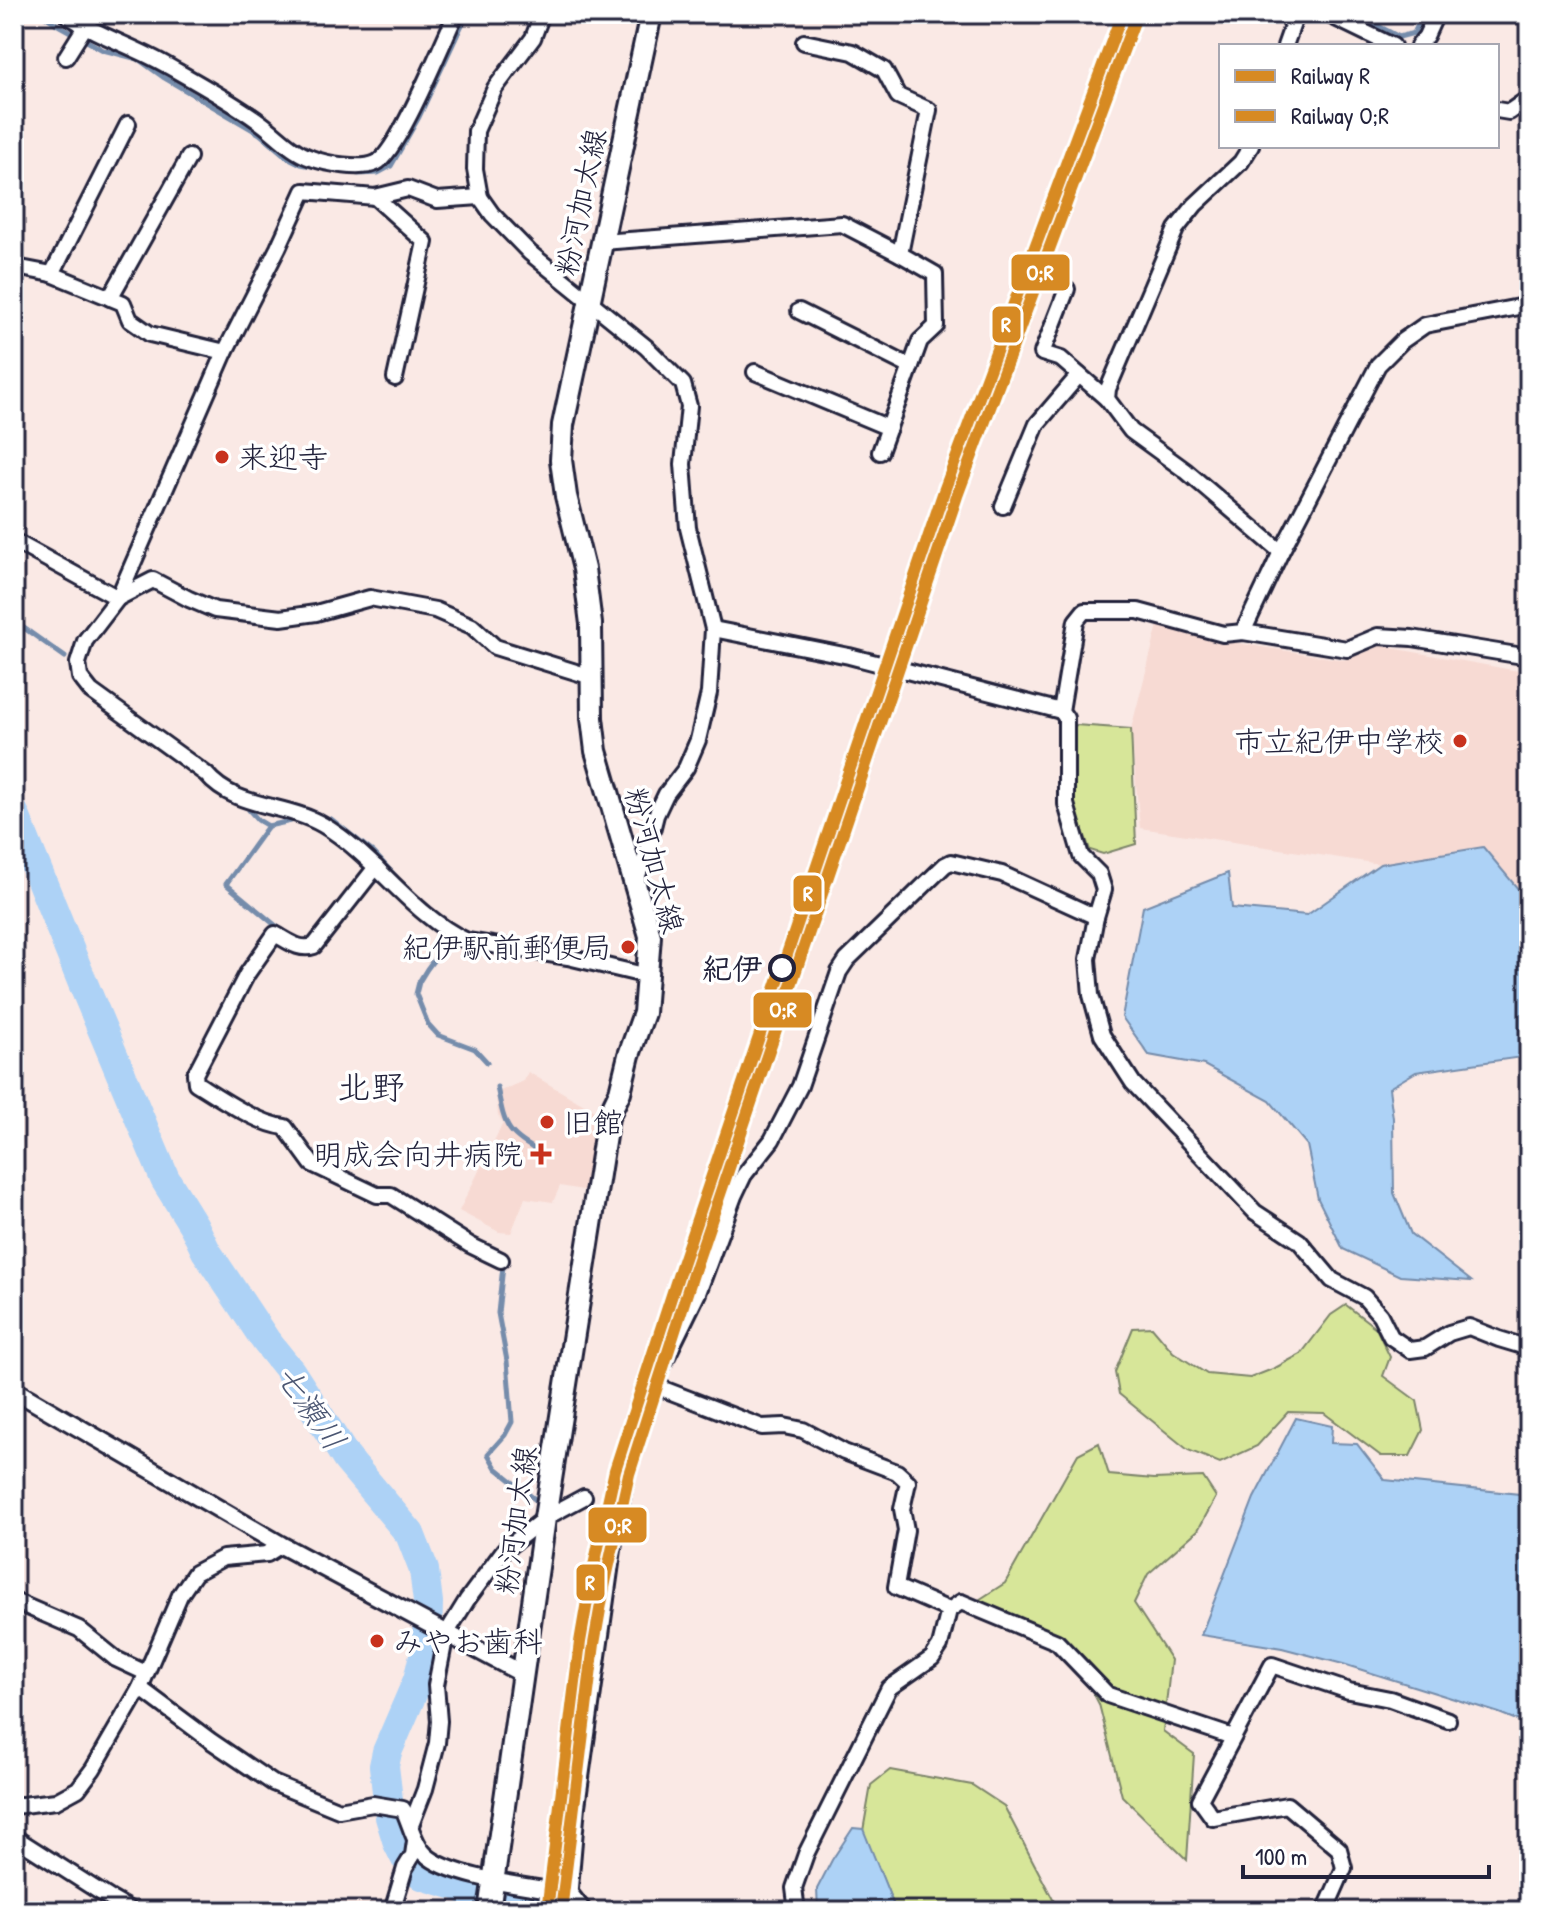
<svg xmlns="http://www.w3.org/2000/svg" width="1543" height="1925" font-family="'Patrick Hand','Klee One',sans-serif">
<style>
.built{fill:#f7dad3}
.green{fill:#d7e699;stroke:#7c846a;stroke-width:2}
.water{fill:#add2f6;stroke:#758cab;stroke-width:2}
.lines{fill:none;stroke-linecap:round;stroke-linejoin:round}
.stream{stroke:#758cab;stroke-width:5}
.river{stroke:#add2f6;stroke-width:30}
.minor-casing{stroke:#22223b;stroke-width:20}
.tertiary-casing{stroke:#22223b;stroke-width:22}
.primary-casing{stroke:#22223b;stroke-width:26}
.minor{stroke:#fff;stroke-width:14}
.tertiary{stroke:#fff;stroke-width:16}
.primary{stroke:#fff;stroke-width:20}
.rail-1-casing{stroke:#fff;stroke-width:18}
.rail-2-casing{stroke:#fff;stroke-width:18}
.rail-1{stroke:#d78a23;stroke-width:12}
.rail-2{stroke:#d78a23;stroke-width:12}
.poi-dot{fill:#c8321e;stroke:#fff;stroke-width:3}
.stop-dot{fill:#fff;stroke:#22223b;stroke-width:4}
.labels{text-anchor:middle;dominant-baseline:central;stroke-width:7;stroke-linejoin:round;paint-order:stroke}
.street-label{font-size:30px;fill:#22223b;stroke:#fff}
.poi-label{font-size:30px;fill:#22223b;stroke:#fff;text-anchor:start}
.stop-label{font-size:30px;font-weight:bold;fill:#22223b;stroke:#fff;text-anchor:end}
.water-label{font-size:32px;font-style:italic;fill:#4c5773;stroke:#fff}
.quarter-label{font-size:34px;fill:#22223b;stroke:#fff}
.line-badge{stroke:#fff;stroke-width:3}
.badge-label{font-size:22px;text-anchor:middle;font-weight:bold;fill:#fff}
</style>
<rect width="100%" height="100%" fill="#fae9e5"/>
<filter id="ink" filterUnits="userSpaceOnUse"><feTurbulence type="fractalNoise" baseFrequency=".0125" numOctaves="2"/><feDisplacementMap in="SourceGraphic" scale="16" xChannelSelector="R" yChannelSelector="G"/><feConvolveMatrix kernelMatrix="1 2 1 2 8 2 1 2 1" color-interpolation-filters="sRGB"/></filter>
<g filter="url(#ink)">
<g class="built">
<polygon points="1158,625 1237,643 1344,660 1381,646 1529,673 1529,902 1482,847 1380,864 1140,828 1131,729"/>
<polygon points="528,1072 601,1115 588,1191 560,1186 553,1202 525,1198 511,1233 499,1232 459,1211 503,1123 498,1115 496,1093 523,1081"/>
</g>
<g class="green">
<polygon points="1075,725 1131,729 1136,844 1103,854 1090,850 1074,805"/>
<polygon points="1346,1305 1376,1328 1390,1357 1383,1376 1417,1401 1423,1430 1410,1456 1381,1456 1324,1413 1288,1412 1257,1446 1220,1463 1188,1450 1119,1394 1115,1372 1133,1328 1152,1327 1173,1352 1207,1374 1250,1378 1275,1368 1301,1354 1331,1315"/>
<polygon points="1099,1443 1109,1475 1154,1479 1203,1477 1216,1497 1198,1530 1148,1574 1134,1603 1171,1660 1163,1731 1194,1754 1187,1860 1122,1796 1099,1704 1066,1641 974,1603 1005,1583 1078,1454"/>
<polygon points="890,1770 972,1785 1004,1806 1059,1911 896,1911 863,1831 871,1785"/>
</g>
<g class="water">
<polygon points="1483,847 1529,902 1529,1056 1416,1072 1389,1088 1393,1118 1394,1193 1411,1234 1471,1281 1400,1276 1343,1249 1318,1199 1307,1145 1270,1101 1204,1065 1149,1055 1122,1017 1143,907 1228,873 1232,908 1307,915 1380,864"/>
<polygon points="1296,1418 1332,1426 1331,1443 1357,1444 1385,1480 1529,1495 1529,1545 1521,1621 1529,1626 1529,1725 1499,1713 1343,1664 1282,1648 1201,1635 1254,1498"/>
<polygon points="853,1828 863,1829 896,1911 818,1911 817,1889 832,1860"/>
</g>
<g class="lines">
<g class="stream">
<polyline points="42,14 58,25 103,50 138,59 163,77 260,134 287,157 301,164 322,168"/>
<polyline points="1356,14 1399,37 1414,33 1423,14"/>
<polyline points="348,172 359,174 378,173 391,166 419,117 467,14"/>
<polyline points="14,277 14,279"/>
<polyline points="14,550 14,553"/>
<polyline points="14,621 65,657"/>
<polyline points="249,810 258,820 268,826 226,884 281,930"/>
<polyline points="331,819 374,853 397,878"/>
<polyline points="268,826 291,821"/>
<polyline points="447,942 427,969 419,982 416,994 428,1024 438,1035 475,1049 487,1062"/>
<path d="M497 1087C506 1132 506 1132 546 1156"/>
<polyline points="499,1264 503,1266 498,1313 507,1361 512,1422 505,1435 488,1454 496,1468 537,1501"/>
</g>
<polyline class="river" points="14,813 82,981 165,1179 194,1226 206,1251 266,1341 290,1371 347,1459 410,1534 424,1570 428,1602 427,1644 418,1680 387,1752 384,1766 390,1817 398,1843 405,1857 422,1875 456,1885 478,1895 504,1902 525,1898 555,1906 560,1911"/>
<g class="minor-casing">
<g id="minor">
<path d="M66 14C99 37 134 46 168 66 198 83 229 100 257 120 275 132 290 151 311 158 327 164 361 170 376 163 398 153 443 41 456 14"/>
<polyline points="542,14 533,38 495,88 476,131 475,169 480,197 492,214 530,253 646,347 683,384 689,406 683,464 688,528 713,629 709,693 698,740 686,768 666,794 656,815 645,858 635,882"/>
<polyline points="1327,14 1393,46"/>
<polyline points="1285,46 1296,15 1300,14"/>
<polyline points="1418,46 1426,36 1436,14"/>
<polyline points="66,57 93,14"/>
<polyline points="1497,110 1509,112 1529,98"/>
<polyline points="1251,146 1241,162 1195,205 1176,229 1108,389 1107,399 1131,431 1186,471 1281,552"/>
<polyline points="375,197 425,242 395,378"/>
<path d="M480 197 437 200 408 189 375 197 304 191 278 248 225 352 118 598 85 641 78 663 80 677 91 691 206 774C235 809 286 803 323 825 377 857 410 914 467 941L568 957 648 976"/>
<polyline points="602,242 842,224 900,254 929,110 898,96 884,70 853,52 804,42"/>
<polyline points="14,264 21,268 52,274 123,303 130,320 150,334 225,352"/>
<polyline points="52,274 128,124"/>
<polyline points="1067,289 1042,353 1061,359 1107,399"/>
<polyline points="110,298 189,157"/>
<polyline points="799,311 911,367"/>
<polyline points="755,372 889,428"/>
<polyline points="880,452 920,341 936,326 935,274 900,254"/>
<polyline points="1003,506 1037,424 1079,375"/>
<polyline points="14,541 118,598"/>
<polyline points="118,598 153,580 189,599 215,610 281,618 316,613 370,598 435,610 472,626 495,647 592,677"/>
<polyline points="713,629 849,656 1061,711"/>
<polyline points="1243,632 1281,552 1378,365 1402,341 1425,325 1529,305"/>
<polyline points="1529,657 1412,638 1378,636 1347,649 1243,632 1223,634 1138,611 1084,611 1076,621 1061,711 1066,718 1066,804 1081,856 1099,874 1104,890 1096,917 1088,959 1091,995 1102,1035 1133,1083 1255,1212 1299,1241 1332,1280 1364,1297 1380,1315 1391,1337 1410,1350 1425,1348 1449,1333 1469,1327 1499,1339 1529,1348"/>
<path d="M376 867 314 946C299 951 288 941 275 934L247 974 195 1074 196 1083C220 1098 258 1124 285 1127L312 1164 377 1195H391L470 1245 501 1260"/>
<polyline points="653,1385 762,1427 784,1426 803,1430 844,1452 897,1472 908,1482 902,1509 906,1530 896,1587 949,1610"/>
<polyline points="14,1601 79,1629 116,1659 146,1673"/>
<path d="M140 1688 211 1741 273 1783 339 1810 373 1804 403 1809C410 1823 414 1844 425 1854 448 1878 535 1887 570 1893L584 1911"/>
<polyline points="14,1806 56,1801 78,1789 93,1769 140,1688 180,1595 195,1573 223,1558 267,1554 281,1545"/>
<polyline points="411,1825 425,1789 437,1743 439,1721 436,1685 446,1634 467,1600 504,1550 545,1518 584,1497"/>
<polyline points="14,1837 111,1899 132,1911"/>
<polyline points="392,1911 405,1868 413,1855 415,1841"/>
<polyline points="568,1911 577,1806 614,1542 632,1448 653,1385 698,1293 734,1196 744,1175 772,1140 800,1086 839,972 847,960 945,865 951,862 1002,874 1096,917"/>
<polyline points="797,1911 794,1888 806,1854 889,1688 932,1658 940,1646 949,1610 961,1602 1057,1642 1108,1695 1233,1737"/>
<polyline points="1325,1911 1344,1868 1339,1849 1287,1805 1213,1818 1200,1800 1272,1665 1349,1691 1390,1699 1448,1720"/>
</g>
</g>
<g class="tertiary-casing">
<polyline id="tertiary" points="14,1390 281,1545 523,1674"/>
</g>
<g class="primary-casing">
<polyline id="primary" points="489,1911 545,1518 608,1117 620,1092 629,1055 644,1013 650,936 596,751 592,718 591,624 584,569 566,496 561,460 563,425 651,14"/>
</g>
<use href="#minor" class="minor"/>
<use href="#tertiary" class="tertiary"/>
<use href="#primary" class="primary"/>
<g class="rail-1-casing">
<polyline id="rail-1" points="547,1911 580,1642 590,1584 615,1470 682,1264 944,491 1122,14"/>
</g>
<g class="rail-2-casing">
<polyline id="rail-2" points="561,1911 594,1644 604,1587 629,1474 695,1268 957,496 1135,19"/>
</g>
<use href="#rail-1" class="rail-1"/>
<use href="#rail-2" class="rail-2"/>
</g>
</g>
<g class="poi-dot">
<circle cx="222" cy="457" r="8"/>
<circle cx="1460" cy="741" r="8"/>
<circle cx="628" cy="947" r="8"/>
<circle cx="547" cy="1122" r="8"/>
<path d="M537 1142h8v8h8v8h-8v8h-8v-8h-8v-8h8z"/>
<circle cx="377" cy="1641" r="8"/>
</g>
<circle class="stop-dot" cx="782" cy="968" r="12"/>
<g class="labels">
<g class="street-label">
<text transform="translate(580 202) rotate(-78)">粉河加太線</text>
<text transform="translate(655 860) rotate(75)">粉河加太線</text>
<text transform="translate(515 1520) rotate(-82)">粉河加太線</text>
</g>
<g class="poi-label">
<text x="238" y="457">来迎寺</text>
<text x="1444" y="741" text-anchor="end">市立紀伊中学校</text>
<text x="612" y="947" text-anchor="end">紀伊駅前郵便局</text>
<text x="563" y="1122">旧館</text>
<text x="523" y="1154" text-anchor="end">明成会向井病院</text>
<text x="393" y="1641">みやお歯科</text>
</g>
<g class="stop-label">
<text x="762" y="968">紀伊</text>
</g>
<g class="water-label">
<text transform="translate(311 1407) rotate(55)">七瀬川</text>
</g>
<g class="quarter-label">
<text x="371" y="1087">北野</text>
</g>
</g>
<g class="line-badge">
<rect x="1010" y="253" width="61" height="39" rx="8" fill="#d78a23"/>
<rect x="991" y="305" width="31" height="39" rx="8" fill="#d78a23"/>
<rect x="792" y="874" width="31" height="39" rx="8" fill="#d78a23"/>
<rect x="752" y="991" width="61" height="38" rx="8" fill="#d78a23"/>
<rect x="587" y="1506" width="61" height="38" rx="8" fill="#d78a23"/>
<rect x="575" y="1563" width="31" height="39" rx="8" fill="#d78a23"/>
</g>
<g class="badge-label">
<text x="1040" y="280">O;R</text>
<text x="1006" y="332">R</text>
<text x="808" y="901">R</text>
<text x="783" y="1017">O;R</text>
<text x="618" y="1533">O;R</text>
<text x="590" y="1590">R</text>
</g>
<rect width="1543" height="1925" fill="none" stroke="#fff" stroke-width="48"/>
<rect x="24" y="24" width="1495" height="1877" fill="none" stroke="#22223b" stroke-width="3" filter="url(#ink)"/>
<rect x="1219" y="44" width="280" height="104" fill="#ffffff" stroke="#a7a7b1" stroke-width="2"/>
<rect x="1235" y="70" width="40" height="12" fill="#d78a23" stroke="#a7a7b1" stroke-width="2"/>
<text x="1291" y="84" font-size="24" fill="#22223b">Railway R</text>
<rect x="1235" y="110" width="40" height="12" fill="#d78a23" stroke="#a7a7b1" stroke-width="2"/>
<text x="1291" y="124" font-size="24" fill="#22223b">Railway O;R</text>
<path d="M1243 1865v12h246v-12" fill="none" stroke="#22223b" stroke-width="4"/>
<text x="1255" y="1865" font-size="24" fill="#22223b" stroke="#ffffff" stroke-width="6" paint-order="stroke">100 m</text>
</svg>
